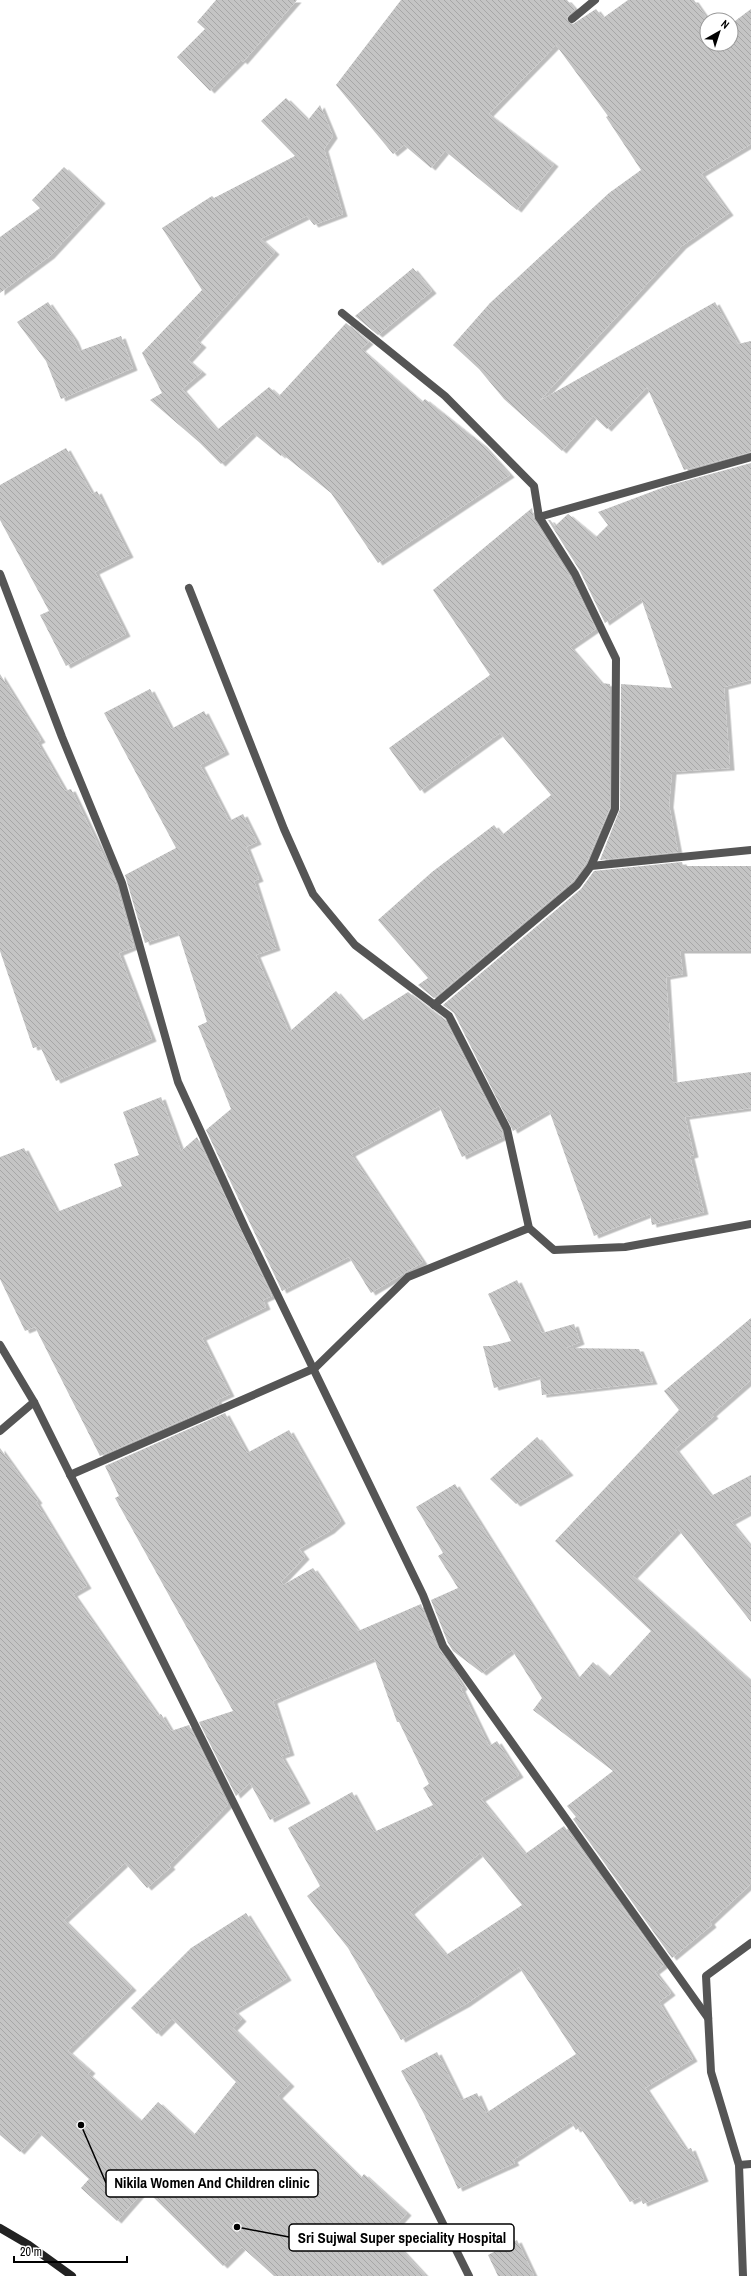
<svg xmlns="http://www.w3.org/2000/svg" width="751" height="2276" font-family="'Archivo Narrow',sans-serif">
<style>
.building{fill:url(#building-back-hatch);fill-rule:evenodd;filter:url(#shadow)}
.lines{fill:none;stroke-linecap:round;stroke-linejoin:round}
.street{stroke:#555;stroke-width:8}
.secondary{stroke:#222;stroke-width:8}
.leader{fill:none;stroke:#000;stroke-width:1.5}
.callout-dot{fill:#000;stroke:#fff;stroke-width:1.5}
.callout{fill:#fff;stroke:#000;stroke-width:1.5}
.callout-label{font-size:15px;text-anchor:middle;font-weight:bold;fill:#000}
</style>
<defs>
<pattern id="building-back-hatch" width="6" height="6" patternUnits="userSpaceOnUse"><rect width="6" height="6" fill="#c4c4c4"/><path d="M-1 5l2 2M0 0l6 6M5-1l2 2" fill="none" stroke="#a7a7a7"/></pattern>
<filter id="shadow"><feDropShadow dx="4.5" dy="2.5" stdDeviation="0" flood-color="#0004"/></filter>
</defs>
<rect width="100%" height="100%" fill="#fff"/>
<g class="building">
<polygon points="216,0 297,0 243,62 241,60 210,91 177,57 205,29 197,22"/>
<polygon points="401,0 567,0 575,9 567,17 568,22 573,24 596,9 603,18 628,0 694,0 708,20 707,44 731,44 731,24 751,9 751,144 701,174 729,213 682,246 539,401 715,302 738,344 751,341 751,452 684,470 647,387 607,429 593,416 562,451 504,399 479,369 453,345 490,303 609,193 641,170 606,117 608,116 556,45 489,114 554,164 517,210 445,151 431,168 404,145 393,154 336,85"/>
<polygon points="286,98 308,120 320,105 333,136 324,149 343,214 314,225 307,216 261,239 275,252 196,340 202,345 188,360 202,372 182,389 217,430 269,387 279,396 346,323 369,342 361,349 422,402 425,399 483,445 510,475 378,563 331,493 282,454 281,456 253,433 221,464 200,443 150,400 162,393 142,353 202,290 162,228 212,196 214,198 295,156 261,121"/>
<polygon points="64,167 101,201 50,256 0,293 0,237 40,208 32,200"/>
<polygon points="413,268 432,291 378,335 355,316"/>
<polygon points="48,302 74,339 79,351 121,336 133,368 61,399 46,361 17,322"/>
<polygon points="66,448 92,494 97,491 129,555 95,572 126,634 66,666 40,615 49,611 0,520 0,485"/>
<polygon points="751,463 751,680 724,687 730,768 672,772 669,805 678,852 600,860 620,809 621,684 672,688 641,598 605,623 580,571 548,520 550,520 555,526 568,514 596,537 608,525 598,512 667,486"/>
<polygon points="532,508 534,520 570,577 596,629 570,647 601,683 610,684 610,808 586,863 573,881 434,998 418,985 428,978 378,920 432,872 494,825 502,835 551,795 500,733 420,791 389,748 490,675 433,590"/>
<polygon points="0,674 41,740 37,742 65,791 71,789 115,880 134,947 119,953 152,1039 56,1081 40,1046 33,1048 0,951"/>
<polygon points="150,689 171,729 204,711 225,752 200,765 229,821 243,814 257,842 246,847 259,879 254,881 276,948 256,955 289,1032 336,991 362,1021 408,992 445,1020 502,1131 503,1137 462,1157 439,1106 351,1154 423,1262 371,1293 349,1257 282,1291 206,1130 231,1109 198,1026 207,1022 178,932 145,943 125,875 176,848 104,713"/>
<polygon points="682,862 683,866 751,866 751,951 680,951 683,974 666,977 673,1083 751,1072 751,1108 685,1117 694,1155 690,1156 704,1212 652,1225 650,1214 594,1236 549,1110 513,1131 454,1013 443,1005 581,889 594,871"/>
<polygon points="161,1097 181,1151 197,1137 272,1296 263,1300 266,1307 202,1338 230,1394 217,1400 219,1404 100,1456 35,1327 25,1331 0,1279 0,1157 24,1148 57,1212 122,1186 114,1164 139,1155 123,1112"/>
<polygon points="517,1280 542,1333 574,1324 580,1342 566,1348 639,1349 653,1382 542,1395 540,1376 494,1388 483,1346 491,1346 511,1341 488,1294"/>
<polygon points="751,1318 751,1380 712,1414 714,1416 675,1449 711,1496 751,1475 751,1511 731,1522 751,1547 751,1622 678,1529 633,1576 751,1681 751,1884 710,1922 712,1925 672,1958 573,1819 576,1817 567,1806 613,1771 533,1710 542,1698 512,1650 482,1673 453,1651 448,1643 431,1600 458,1588 438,1556 443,1553 416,1507 455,1484 578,1679 593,1662 609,1677 651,1631 555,1541 679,1410 664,1391"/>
<path d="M225 1413 247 1453 289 1430 341 1521 330 1531 299 1549 305 1557 281 1582 283 1585 313 1568 358 1631 421 1604 433 1636 429 1632 463 1687 461 1689 489 1746 497 1741 519 1775 481 1799 525 1854 564 1826 664 1965 655 1972 671 1993 659 2002 693 2059 645 2088 686 2150 691 2148 704 2179 643 2204 640 2197 630 2202 580 2127 576 2130 571 2122 513 2160 515 2163 458 2189 424 2114 401 2071 437 2052 461 2100 477 2093 486 2113 576 2054 519 1967 466 2004 401 2040 348 1948 307 1896 320 1886 288 1828 352 1792 374 1832 433 1805 423 1788 429 1784 399 1722H397L374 1658 273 1701 290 1753 281 1756 306 1801 270 1820 250 1783 236 1796 199 1722 233 1711 115 1498 119 1496 105 1466ZM480 1853 522 1905 446 1955 410 1912Z"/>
<polygon points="537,1437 569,1473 516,1504 490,1479"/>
<polygon points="0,1448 38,1501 36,1502 87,1586 73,1594 158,1716 161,1714 171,1731 189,1725 228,1805 169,1865 171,1867 147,1888 125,1863 64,1920 132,1988 68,2051 91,2071 88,2074 141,2121 158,2102 194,2135 236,2082 172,2019 157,2034 131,2008 191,1948 246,1913 287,1978 234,2011 242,2019 233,2028 290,2084 278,2096 361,2178 364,2174 407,2213 388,2235 426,2276 274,2276 242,2247 223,2266 145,2189 117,2221 81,2188 89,2179 38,2132 20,2152 0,2135"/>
<polygon points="517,2240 534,2276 498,2276 488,2255"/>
</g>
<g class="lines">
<g class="street">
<polyline points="572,19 595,0"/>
<polyline points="342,313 445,396 534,486 539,517 575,574 616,659 615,809 591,866"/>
<polyline points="539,517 751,457"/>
<polyline points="0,574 62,737 122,883 178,1082 245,1228 423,1595 443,1646 708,2018"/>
<polyline points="189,588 284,829 313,894 355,945 449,1016 507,1129 529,1228 554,1250 625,1247 751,1224"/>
<polyline points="434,1005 577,885 591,866 751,850"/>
<polyline points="0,1345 34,1402 469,2276"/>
<polyline points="0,1431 34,1402"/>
<polyline points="70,1475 315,1368 408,1277 529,1228"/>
<polyline points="739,2165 751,2164"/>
<polyline points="743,2276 739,2165 711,2072 706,1976 751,1943"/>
</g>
<polyline class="secondary" points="0,2228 29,2245 72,2276"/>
</g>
<path class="leader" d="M81 2125L106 2183M237 2227L289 2237"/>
<g class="callout-dot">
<circle cx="81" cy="2125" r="4"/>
<circle cx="237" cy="2227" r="4"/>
</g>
<g class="callout">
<rect x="106" y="2170" width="212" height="27" rx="4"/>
<rect x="289" y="2224" width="225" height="27" rx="4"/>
</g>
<g class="callout-label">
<text x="212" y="2188">Nikila Women And Children clinic</text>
<text x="402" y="2243">Sri Sujwal Super speciality Hospital</text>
</g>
<g transform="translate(719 32) rotate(39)"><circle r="19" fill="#ffffff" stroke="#999999"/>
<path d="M0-3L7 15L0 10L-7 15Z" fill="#000000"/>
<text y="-6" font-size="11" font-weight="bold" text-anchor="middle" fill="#000000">N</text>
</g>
<path d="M14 2256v6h113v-6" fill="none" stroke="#000000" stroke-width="2"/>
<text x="20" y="2256" font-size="12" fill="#000000" stroke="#ffffff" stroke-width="3" paint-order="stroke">20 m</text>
</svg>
